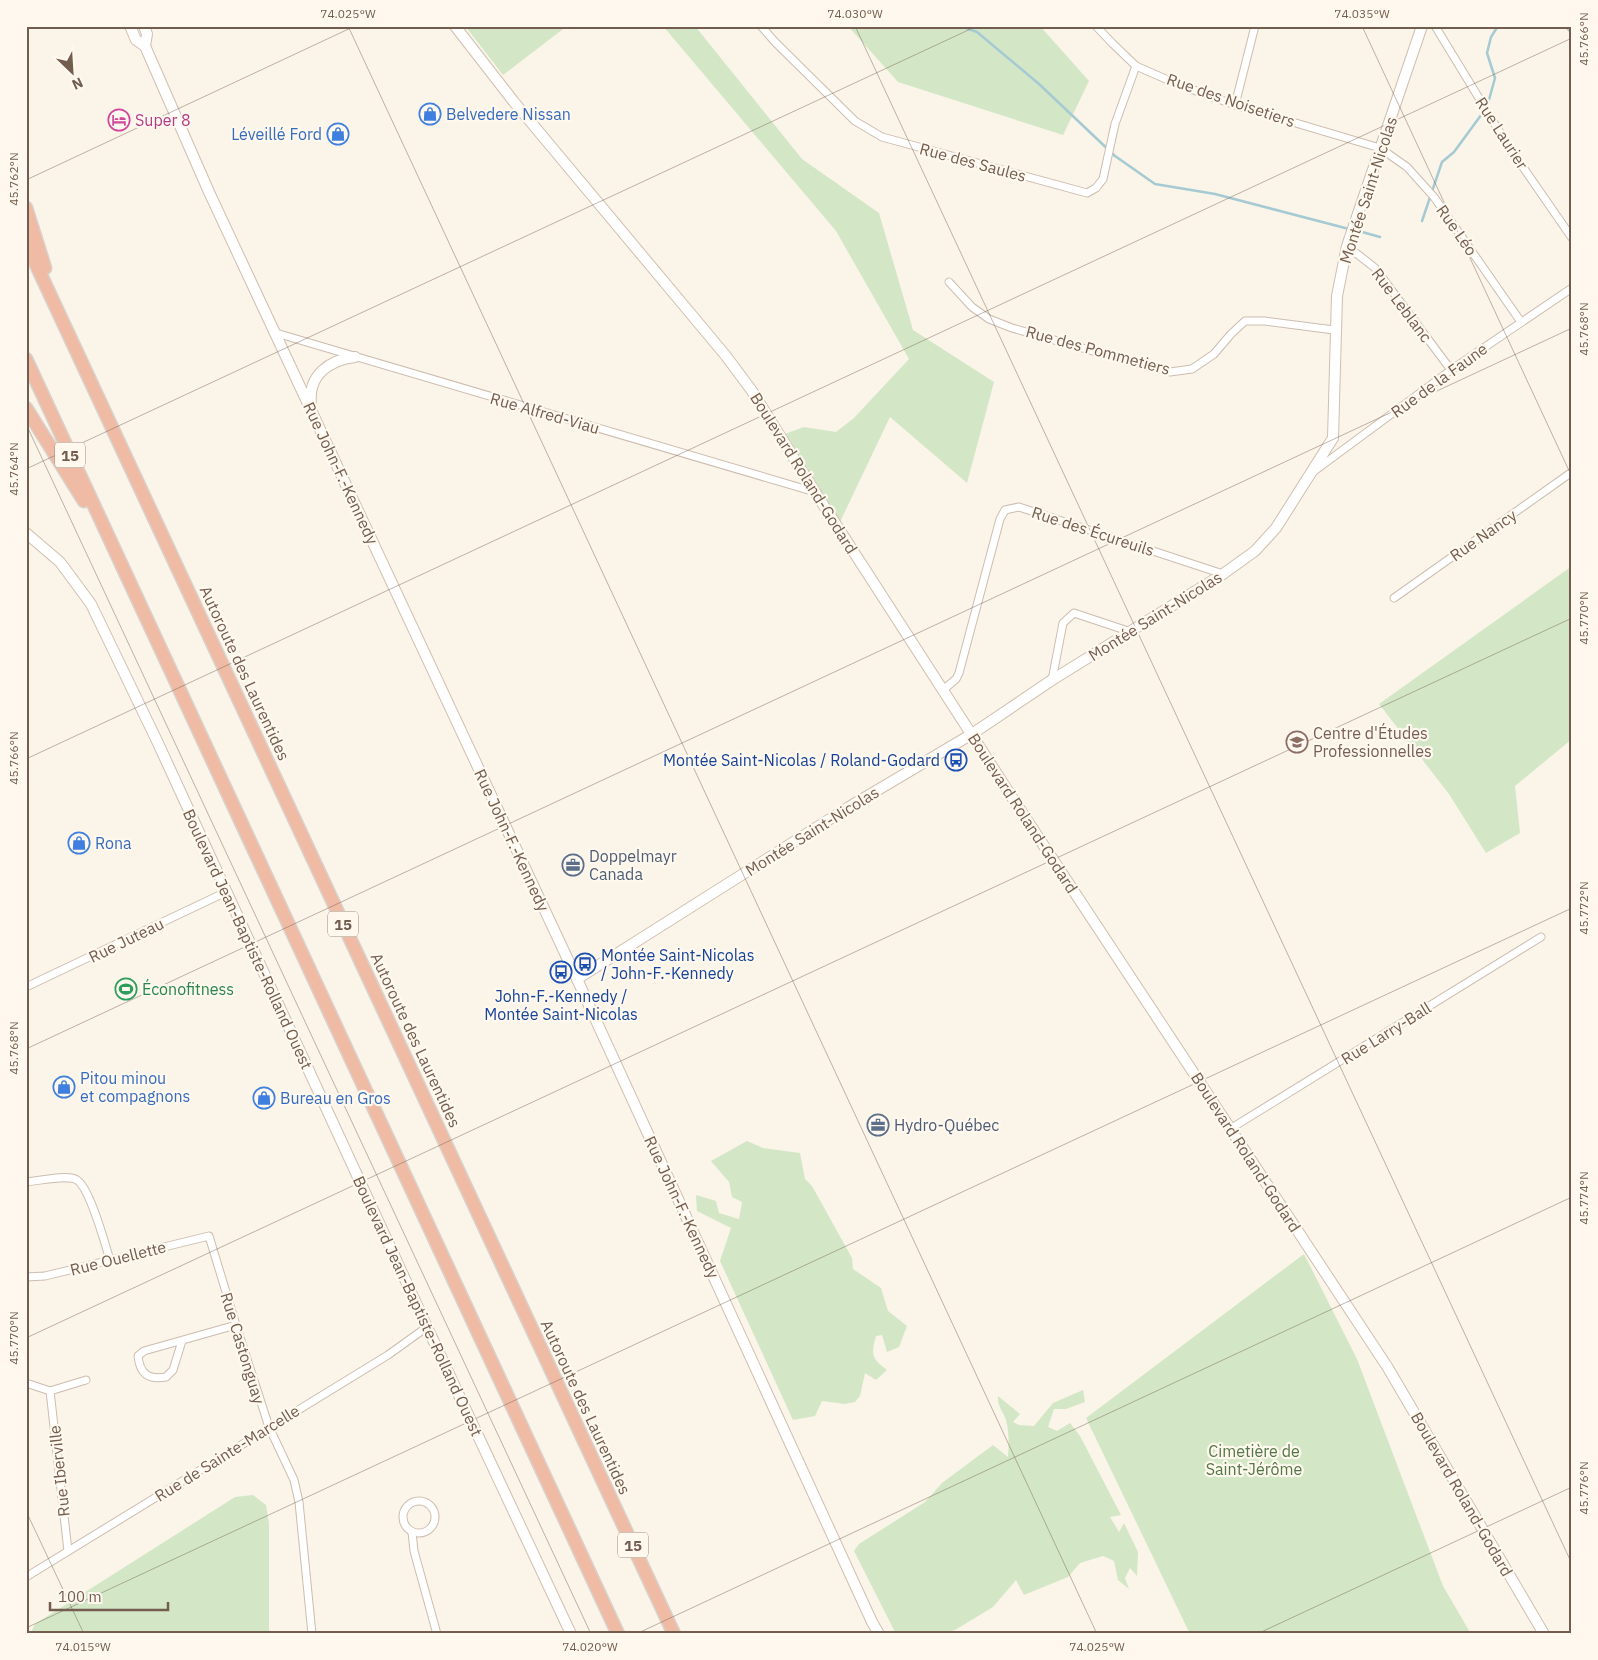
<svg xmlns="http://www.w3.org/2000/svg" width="1598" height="1660" font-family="'IBM Plex Sans',sans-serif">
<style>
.green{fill:#d3e7c7}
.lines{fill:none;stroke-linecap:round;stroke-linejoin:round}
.stream{stroke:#a5cad4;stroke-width:2.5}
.street-casing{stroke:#ccbdaf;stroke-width:9}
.secondary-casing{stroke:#d0bfaf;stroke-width:12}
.highway-casing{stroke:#d8d2cd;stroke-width:15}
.street{stroke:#fff;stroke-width:7}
.secondary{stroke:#fff;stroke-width:10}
.highway{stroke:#f0bba4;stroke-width:12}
.ticks{fill:none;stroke:#735d4e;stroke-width:1;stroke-opacity:0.45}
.labels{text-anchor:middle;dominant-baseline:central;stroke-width:4.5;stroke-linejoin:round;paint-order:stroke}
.shield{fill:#fef8ee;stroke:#9d8c7e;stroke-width:1}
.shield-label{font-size:15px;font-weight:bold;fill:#735d4e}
.street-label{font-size:16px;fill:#735d4e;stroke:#fef8ee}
.shop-label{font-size:16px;fill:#366cbe;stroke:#fef8ee;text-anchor:start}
.hotel-label{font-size:16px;fill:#b23c85;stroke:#fef8ee;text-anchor:start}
.education-label{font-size:16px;fill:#785e54;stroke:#fef8ee;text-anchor:start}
.transit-label{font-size:16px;fill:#164399;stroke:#fef8ee;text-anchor:end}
.service-label{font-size:16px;fill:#4e5e75;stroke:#fef8ee;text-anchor:start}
.leisure-label{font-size:16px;fill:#27864d;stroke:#fef8ee;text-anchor:start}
.park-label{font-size:16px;fill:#537847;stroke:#fef8ee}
.neatline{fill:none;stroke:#735d4e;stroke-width:2}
.ticks-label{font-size:12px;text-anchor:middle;fill:#735d4e}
</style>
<rect width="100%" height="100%" fill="#fbf4e8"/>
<g class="green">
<polygon points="465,26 567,26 503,75"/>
<polygon points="663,26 695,26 802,159 879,213 913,330 994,382 967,483 890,417 839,524 782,435 804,427 836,432 854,418 909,359 836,231"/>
<polygon points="848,26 1040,26 1089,81 1063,135 898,82"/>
<polygon points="1572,566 1572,739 1515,786 1520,833 1486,853 1449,794 1379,704"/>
<path d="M747 1141 763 1148 800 1153 805 1179 812 1186 852 1258 853 1269 881 1288 888 1311 907 1326 899 1347 887 1352 882 1335 876 1336C871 1354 871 1358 887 1370L876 1380 865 1373 860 1396 855 1402 845 1404 822 1401 815 1416 793 1420 720 1261 731 1228 697 1211 696 1195 716 1201 719 1213 739 1219 742 1202 732 1197 729 1182 711 1161Z"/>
<polygon points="1304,1254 1357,1359 1443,1586 1471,1634 1190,1634 1086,1418"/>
<path d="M1083 1390 1085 1402 1066 1409H1054L1048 1427 1057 1431 1070 1423 1080 1436 1121 1515 1110 1517 1119 1532 1124 1523 1138 1552 1137 1576 1130 1568 1125 1578 1129 1589 1118 1580 1114 1561 1103 1556 1080 1563 1068 1577 1024 1595 1016 1580 993 1607 955 1630 939 1634H896L854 1551 859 1544 925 1502 942 1483 993 1445 1008 1457C1009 1445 1009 1431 1006 1420 1003 1411 997 1406 998 1396L1020 1414 1013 1422 1019 1425 1034 1426 1053 1403Z"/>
<polygon points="253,1495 266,1505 269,1524 269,1630 272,1634 30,1634 35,1624 235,1497"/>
</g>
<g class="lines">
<g class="stream">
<polyline points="960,26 977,32 1039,84 1115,156 1155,184 1215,194 1349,229"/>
<polyline points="1565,26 1572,33"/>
<polyline points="1422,221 1442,162 1454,152 1487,107 1495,78 1487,53 1491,37 1498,26"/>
<polyline points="1355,230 1380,237"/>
</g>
<g class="street-casing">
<g id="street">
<polyline points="761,26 775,42 855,121 882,137 1087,193 1096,188 1103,179 1115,124 1136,66"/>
<polyline points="1096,26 1112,43 1136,66 1177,84 1235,105 1380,148 1407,167 1434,197 1521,322"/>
<polyline points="1435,26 1507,144 1572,238"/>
<polyline points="1235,105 1255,26"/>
<polyline points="1347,246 1375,268 1451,370"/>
<polyline points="949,282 972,307 989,319 1012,328 1135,363 1170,372 1192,369 1214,354 1231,334 1245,321 1264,321 1334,330"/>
<polyline points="276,333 815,492"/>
<polyline points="1313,472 1451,370 1572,288"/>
<polyline points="1394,598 1572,472"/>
<polyline points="1052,680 1063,623 1074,613 1131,632"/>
<polyline points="943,690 956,679 959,673 1000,519 1005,510 1019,507 1223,574"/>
<polyline points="26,987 226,892"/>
<polyline points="1230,1129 1541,937"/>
<path d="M26 1182C38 1181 68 1174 77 1180 90 1188 105 1244 110 1260"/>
<polyline points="26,1277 45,1276 209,1236 236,1325 269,1427 294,1480 299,1502 312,1634"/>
<path d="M182 1341 173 1370 166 1377C148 1380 140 1374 138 1356L144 1351 236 1325"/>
<polyline points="26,1383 50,1391 86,1380"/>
<polyline points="50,1391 68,1551"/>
<circle cx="419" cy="1517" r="16"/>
<polyline points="412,1532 414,1551 437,1634"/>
<polyline points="26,1577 388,1355 427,1327"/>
</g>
</g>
<g class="secondary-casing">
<g id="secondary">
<polyline points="130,26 136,40 145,46 209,192 577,979 872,1622 879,1634"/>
<polyline points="144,26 147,34 145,46"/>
<polyline points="455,26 514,102 726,356 752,391 815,492 1017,805 1388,1368 1544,1634"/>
<path d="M311 404C308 375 329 360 355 357"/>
<polyline points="26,533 60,562 91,604 157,741 427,1327 571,1634"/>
<polyline points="577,979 849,807 972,734 1052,680 1223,574 1255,551 1276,528 1333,438 1337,296 1347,246 1422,26"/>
</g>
</g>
<g class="highway-casing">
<g id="highway">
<polyline points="26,208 45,268"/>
<polyline points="26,243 674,1634"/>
<polyline points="26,359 618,1634"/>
<polyline points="26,408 84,501"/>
</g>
</g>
<use href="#street" class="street"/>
<use href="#secondary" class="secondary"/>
<use href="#highway" class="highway"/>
</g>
<path class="ticks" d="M348 26 1097 1634M855 26 1572 1564M1362 26 1572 477M26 180 355 26M26 424 591 1634M26 469 977 26M26 759 1572 38M26 1049 1572 328M26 1338 1572 618M26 1511 84 1634M26 1628 1572 908M636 1634 1572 1197M1257 1634 1572 1487"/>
<defs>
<g id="shop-ring" transform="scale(1.125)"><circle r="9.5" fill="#fef8ee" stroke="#3f7fe0" stroke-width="1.5"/><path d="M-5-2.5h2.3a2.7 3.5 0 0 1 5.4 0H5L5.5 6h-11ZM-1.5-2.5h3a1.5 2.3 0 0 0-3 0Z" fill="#3f7fe0"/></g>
<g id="hotel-ring" transform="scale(1.125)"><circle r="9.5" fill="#fef8ee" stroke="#d1479c" stroke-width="1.5"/><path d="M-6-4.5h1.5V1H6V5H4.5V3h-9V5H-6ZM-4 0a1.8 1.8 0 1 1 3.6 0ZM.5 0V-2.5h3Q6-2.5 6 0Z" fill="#d1479c"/></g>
<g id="university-ring" transform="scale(1.125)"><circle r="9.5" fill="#fef8ee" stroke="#8d6e63" stroke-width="1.5"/><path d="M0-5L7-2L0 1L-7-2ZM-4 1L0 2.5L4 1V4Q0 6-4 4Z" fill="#8d6e63"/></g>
<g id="bus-ring" transform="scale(1.125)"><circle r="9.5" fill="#fef8ee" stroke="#1a4fb4" stroke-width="1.5"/><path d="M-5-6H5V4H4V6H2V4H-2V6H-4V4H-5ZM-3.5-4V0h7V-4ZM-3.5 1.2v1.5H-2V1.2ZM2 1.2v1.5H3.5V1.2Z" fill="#1a4fb4"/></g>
<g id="office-ring" transform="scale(1.125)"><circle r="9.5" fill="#fef8ee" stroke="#5c6f8a" stroke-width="1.5"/><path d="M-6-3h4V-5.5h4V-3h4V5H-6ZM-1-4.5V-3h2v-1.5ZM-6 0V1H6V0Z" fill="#5c6f8a"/></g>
<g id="stadium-ring" transform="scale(1.125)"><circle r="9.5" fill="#fef8ee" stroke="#2e9e5b" stroke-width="1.5"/><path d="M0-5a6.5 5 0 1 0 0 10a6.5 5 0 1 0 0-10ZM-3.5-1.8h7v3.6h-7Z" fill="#2e9e5b"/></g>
</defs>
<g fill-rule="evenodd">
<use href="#shop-ring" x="430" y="114"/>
<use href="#hotel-ring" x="119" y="120"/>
<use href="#shop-ring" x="338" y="134"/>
<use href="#university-ring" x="1297" y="742"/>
<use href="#bus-ring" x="956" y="760"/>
<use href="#shop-ring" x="79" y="843"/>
<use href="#office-ring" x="573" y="865"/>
<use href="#bus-ring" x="585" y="964"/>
<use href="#bus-ring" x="561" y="972"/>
<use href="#stadium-ring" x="126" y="989"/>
<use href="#shop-ring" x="64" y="1087"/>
<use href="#shop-ring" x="264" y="1098"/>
<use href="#office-ring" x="878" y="1125"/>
</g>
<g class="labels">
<g class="shield">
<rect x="55" y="442.5" width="30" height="25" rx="4"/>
<rect x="328" y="911.5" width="30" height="25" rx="4"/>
<rect x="618" y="1532.5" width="30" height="25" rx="4"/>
</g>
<g class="shield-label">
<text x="70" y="455">15</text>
<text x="343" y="924">15</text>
<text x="633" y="1545">15</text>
</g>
<g class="street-label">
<text transform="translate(1231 100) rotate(19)">Rue des Noisetiers</text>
<text transform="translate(1502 133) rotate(57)">Rue Laurier</text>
<text transform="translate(973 162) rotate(15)">Rue des Saules</text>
<text transform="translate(1368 190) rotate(-72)">Montée Saint-Nicolas</text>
<text transform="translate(1457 230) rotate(55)">Rue Léo</text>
<text transform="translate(1402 305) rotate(53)">Rue Leblanc</text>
<text transform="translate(1098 350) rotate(15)">Rue des Pommetiers</text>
<text transform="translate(1439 380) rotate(-36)">Rue de la Faune</text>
<text transform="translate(545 413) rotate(16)">Rue Alfred-Viau</text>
<text transform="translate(341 473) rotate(65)">Rue John-F.-Kennedy</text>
<text transform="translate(804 473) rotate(58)">Boulevard Roland-Godard</text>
<text transform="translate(1093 531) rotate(18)">Rue des Écureuils</text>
<text transform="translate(1483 535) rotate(-35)">Rue Nancy</text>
<text transform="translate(1155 616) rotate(-32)">Montée Saint-Nicolas</text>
<text transform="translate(245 673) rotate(65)">Autoroute des Laurentides</text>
<text transform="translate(1023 813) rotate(57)">Boulevard Roland-Godard</text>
<text transform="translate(812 831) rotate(-32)">Montée Saint-Nicolas</text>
<text transform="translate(512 840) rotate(65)">Rue John-F.-Kennedy</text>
<text transform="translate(248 939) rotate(65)">Boulevard Jean-Baptiste-Rolland Ouest</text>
<text transform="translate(126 940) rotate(-26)">Rue Juteau</text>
<text transform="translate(1386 1033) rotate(-32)">Rue Larry-Ball</text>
<text transform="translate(416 1040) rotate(65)">Autoroute des Laurentides</text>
<text transform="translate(1246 1152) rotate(57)">Boulevard Roland-Godard</text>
<text transform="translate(682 1207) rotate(65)">Rue John-F.-Kennedy</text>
<text transform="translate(118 1258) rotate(-14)">Rue Ouellette</text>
<text transform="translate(418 1306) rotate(65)">Boulevard Jean-Baptiste-Rolland Ouest</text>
<text transform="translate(243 1348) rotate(73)">Rue Castonguay</text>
<text transform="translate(586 1407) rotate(65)">Autoroute des Laurentides</text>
<text transform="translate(227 1453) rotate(-32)">Rue de Sainte-Marcelle</text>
<text transform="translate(59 1471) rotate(-96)">Rue Iberville</text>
<text transform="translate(1462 1494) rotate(60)">Boulevard Roland-Godard</text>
</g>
<g class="shop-label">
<text x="446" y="114">Belvedere Nissan</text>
<text x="322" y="134" text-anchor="end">Léveillé Ford</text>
<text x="95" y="843">Rona</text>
<text x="80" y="1078">Pitou minou<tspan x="80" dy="18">et compagnons</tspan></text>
<text x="280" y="1098">Bureau en Gros</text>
</g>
<g class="hotel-label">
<text x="135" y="120">Super 8</text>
</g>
<g class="education-label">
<text x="1313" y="733">Centre d'Études<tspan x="1313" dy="18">Professionnelles</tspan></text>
</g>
<g class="transit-label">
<text x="940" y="760">Montée Saint-Nicolas / Roland-Godard</text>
<text x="601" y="955" text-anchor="start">Montée Saint-Nicolas<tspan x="601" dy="18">/ John-F.-Kennedy</tspan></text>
<text x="561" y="996" text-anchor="middle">John-F.-Kennedy /<tspan x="561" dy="18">Montée Saint-Nicolas</tspan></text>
</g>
<g class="service-label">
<text x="589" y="856">Doppelmayr<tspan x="589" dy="18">Canada</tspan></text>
<text x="894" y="1125">Hydro-Québec</text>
</g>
<g class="leisure-label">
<text x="142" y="989">Éconofitness</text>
</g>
<g class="park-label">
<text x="1254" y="1451">Cimetière de<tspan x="1254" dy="18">Saint-Jérôme</tspan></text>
</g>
</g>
<rect width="1598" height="1660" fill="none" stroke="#fef8ee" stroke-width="55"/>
<g transform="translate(72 72) rotate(155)" stroke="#fef8ee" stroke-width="4" paint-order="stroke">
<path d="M0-4L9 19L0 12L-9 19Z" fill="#735d4e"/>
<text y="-8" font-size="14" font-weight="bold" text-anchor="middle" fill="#735d4e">N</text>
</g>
<path d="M50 1602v8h118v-8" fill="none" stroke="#735d4e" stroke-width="2.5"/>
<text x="58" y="1602" font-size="15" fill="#735d4e" stroke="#fef8ee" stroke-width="4" paint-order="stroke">100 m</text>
<rect x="28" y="28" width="1542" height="1604" class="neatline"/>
<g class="ticks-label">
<text x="348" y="18">74.025°W</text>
<text x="855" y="18">74.030°W</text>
<text x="1362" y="18">74.035°W</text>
<text transform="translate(1584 39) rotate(-90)" y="4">45.766°N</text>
<text transform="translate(14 179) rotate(-90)" y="4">45.762°N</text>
<text transform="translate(1584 329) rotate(-90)" y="4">45.768°N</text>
<text transform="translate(14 469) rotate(-90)" y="4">45.764°N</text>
<text transform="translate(1584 618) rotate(-90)" y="4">45.770°N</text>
<text transform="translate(14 758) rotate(-90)" y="4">45.766°N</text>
<text transform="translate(1584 908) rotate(-90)" y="4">45.772°N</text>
<text transform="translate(14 1048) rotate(-90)" y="4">45.768°N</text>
<text transform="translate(1584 1198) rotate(-90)" y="4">45.774°N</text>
<text transform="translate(14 1338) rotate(-90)" y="4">45.770°N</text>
<text transform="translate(1584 1488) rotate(-90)" y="4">45.776°N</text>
<text x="83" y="1651">74.015°W</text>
<text x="590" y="1651">74.020°W</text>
<text x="1097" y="1651">74.025°W</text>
</g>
</svg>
